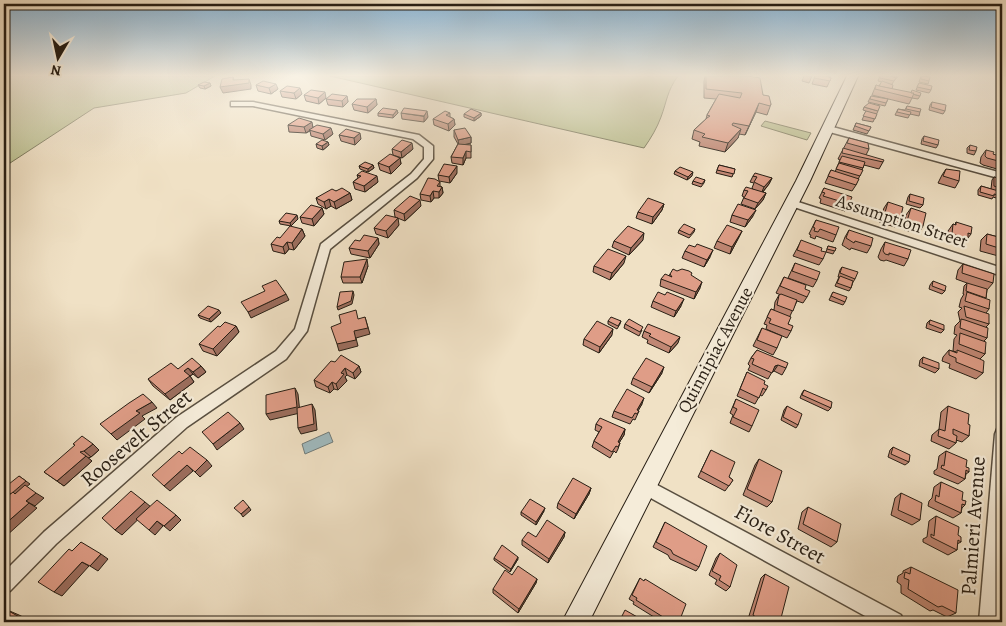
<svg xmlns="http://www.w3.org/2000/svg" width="1006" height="626" font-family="Alegreya,serif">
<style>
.green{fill:#bdc292;stroke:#727053}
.water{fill:#a0bbc0;stroke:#707c7b}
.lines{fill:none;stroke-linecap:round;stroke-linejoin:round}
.minor-casing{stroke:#594f40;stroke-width:3}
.secondary-casing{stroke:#271e14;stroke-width:2}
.minor{fill:#f5ecd9;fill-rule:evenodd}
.secondary{fill:#f5ecd9;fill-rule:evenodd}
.wall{fill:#c08774;stroke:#271e14}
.shaded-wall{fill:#9c6e5e;stroke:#271e14}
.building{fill:#df9d87;stroke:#271e14}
.labels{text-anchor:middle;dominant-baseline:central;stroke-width:4.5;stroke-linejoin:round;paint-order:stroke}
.street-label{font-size:18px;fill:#271e14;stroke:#f5ecd9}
.near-street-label{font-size:21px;fill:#271e14;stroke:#f5ecd9}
</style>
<rect width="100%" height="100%" fill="#f0e1c5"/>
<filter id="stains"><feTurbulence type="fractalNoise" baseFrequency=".004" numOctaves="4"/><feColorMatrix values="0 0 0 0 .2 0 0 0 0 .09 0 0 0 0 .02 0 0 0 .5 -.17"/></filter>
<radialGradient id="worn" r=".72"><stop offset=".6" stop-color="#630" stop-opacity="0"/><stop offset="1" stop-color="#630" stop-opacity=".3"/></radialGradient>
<g class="green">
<polygon points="4,76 215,76 186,93 94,108 4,167"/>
<path d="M330 76H678C667 91 667 101 661 117 657 128 651 138 644 148Z"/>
<polygon points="765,121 811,133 807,140 761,126"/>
</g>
<polygon class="water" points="329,432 333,442 305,454 302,444"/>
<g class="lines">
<g class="minor-casing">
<g id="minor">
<polygon points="231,102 253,102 419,135 433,146 433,159 417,178 330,249 307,331 286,359 187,427 56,544 10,591 4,594 4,572 44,532 177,417 276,351 295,329 321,244 411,174 424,159 424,147 413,139 253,106 231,106"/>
<polygon points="829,126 1002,173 1002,179 826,131 826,127"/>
<polygon points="792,200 1002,268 1002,276 788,205 787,203"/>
<polygon points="1002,427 1002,547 997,622 979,622 995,434 997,429"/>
<polygon points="644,478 901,615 903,622 876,622 638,491 636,486 638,481"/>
</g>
</g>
<g class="secondary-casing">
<polygon id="secondary" points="847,76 858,76 810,181 589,622 562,622 796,181"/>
</g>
<use href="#minor" class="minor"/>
<use href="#secondary" class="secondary"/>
</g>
<g class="wall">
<polygon points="705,76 748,76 763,95 771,104 767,115 756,112 745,135 739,134 738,138 725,152 699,146 700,142 692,139 694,130 706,119 707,115 716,99 704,98 704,81"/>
<polygon points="804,76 812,76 809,83 802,81"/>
<polygon points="815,76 830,76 830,77 831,78 827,87 812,84"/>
<polygon points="880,76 897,76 897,78 896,78 892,84 892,89 920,96 918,99 912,98 909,104 872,95 876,85 879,86 882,82 878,81"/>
<polygon points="921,76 929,81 928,84 919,82"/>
<polygon points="210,83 211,86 205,89 200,88 198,85"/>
<polygon points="919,83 931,90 929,93 916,90"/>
<polygon points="256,85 278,89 271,94 258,91"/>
<polygon points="280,91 302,94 296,99 282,97"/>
<polygon points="304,95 326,98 319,104 306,101"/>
<polygon points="347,96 348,102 343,107 328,105 326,99"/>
<polygon points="871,96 888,99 885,106 868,102"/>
<polygon points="376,99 377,105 368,113 354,110 352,104"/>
<polygon points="932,102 945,111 943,114 929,110 930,105"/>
<polygon points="907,106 920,112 919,116 910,114 908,118 895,115 898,109 905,110"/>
<polygon points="864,107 878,111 873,122 862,120 866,111 863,110"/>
<polygon points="397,110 398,113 393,118 378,116 378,113"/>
<polygon points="401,113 428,117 424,122 402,119"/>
<polygon points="450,113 450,117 454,119 455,125 449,131 434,125 433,119"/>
<polygon points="481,113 481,116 474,121 464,117 464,114"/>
<polygon points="856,123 871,127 867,134 853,130"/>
<polygon points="288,125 313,127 333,134 325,140 311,136 310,131 306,133 289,132"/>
<polygon points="454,130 471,137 471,143 465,145 471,145 471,158 466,158 463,165 452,163 451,157 458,144 454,137"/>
<polygon points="339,135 361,139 355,145 341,141"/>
<polygon points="924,136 938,145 936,148 921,144 922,139"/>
<polygon points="849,138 869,149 866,155 883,162 879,169 864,165 856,185 852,191 825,183 831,170 835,172 840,160 838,159 840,155"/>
<polygon points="328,142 329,145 323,150 317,148 316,144"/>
<polygon points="970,145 976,151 974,155 967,153 967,148"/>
<polygon points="392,149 413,149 402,158 393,155"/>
<polygon points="986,150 993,154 1002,162 997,169 983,165 980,163 981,157"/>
<polygon points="400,158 401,164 391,174 380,170 378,163"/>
<polygon points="373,165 374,168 368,172 360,169 359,166"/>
<polygon points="719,165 735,169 732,177 716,173"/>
<polygon points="946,169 959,181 955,188 938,183 942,175"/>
<polygon points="675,171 692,176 687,180 674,174"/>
<polygon points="457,173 450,183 439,181 438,175"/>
<polygon points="357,175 378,182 365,192 355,189 353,182 358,178"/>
<polygon points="753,176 772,178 769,184 763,192 766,193 763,200 755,209 741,204 744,197 742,196 744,190 754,190 752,188 754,183 750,182"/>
<polygon points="994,177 1002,179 1002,196 999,199 993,197 992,199 978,195 978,190 981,186 991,189 992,180"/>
<polygon points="705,180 704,183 701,187 692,184 693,181"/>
<polygon points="440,182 440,186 442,187 443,193 439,198 434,198 431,202 421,200 420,194"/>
<polygon points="824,188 849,204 845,211 820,203 821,199 819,198"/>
<polygon points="336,191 350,193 352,200 336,209 331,206 326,209 318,204 316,198"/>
<polygon points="910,194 923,205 920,208 906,204 908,197"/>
<polygon points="888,202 900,220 895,227 879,222 884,208"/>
<polygon points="664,204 662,210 652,224 636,218 638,212"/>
<polygon points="421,206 405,221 395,217 394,210"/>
<polygon points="322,208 324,214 314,226 302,223 300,217"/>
<polygon points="911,208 923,226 919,233 904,230 903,228 906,215"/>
<polygon points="732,215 753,216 745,227 730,222"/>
<polygon points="298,219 291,226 280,224 279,221"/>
<polygon points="816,220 836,235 833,242 816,236 815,239 810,237 811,235 809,234"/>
<polygon points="956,222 971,234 962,246 946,240 948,231 953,224 955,225"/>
<polygon points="399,225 388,238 376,234 374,228"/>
<polygon points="302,229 305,236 294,250 289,249 285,254 273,251 271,244 280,238"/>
<polygon points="695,229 694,232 689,238 678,233 679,230"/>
<polygon points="849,230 871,246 867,253 851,248 850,250 842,245 845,237"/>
<polygon points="742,231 739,237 730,254 714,248 717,241"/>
<polygon points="987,234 1002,238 1002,257 980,251 981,240"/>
<polygon points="378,238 379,244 370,258 351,254 349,248 360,241"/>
<polygon points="643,240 629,255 612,247 614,241"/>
<polygon points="801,241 821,251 823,259 819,265 793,256"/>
<polygon points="885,242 908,259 904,266 886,260 884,261 880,260 878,257 881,249"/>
<polygon points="828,246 836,248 833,254 826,252"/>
<polygon points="685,251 710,257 704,267 682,258"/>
<polygon points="624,263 610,280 593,272 594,266"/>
<polygon points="795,263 817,280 813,287 788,278"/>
<polygon points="963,264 993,283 987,290 986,298 985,299 989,309 986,313 989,324 986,327 987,338 984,341 985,354 980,359 983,373 976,379 949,368 950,364 942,361 943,357 949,350 955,352 956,352 953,351 954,339 957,335 954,334 955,326 960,321 958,312 962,308 959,307 961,299 964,294 963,294 964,286 967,283 956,279 958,270"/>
<polygon points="368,266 362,283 343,283 341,277"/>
<polygon points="842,267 855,279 853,282 851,288 849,291 835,286 839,277 838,277 840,270"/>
<polygon points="670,274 691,276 700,288 694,299 660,286 661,279 669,276"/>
<polygon points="784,277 805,289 807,297 803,303 797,301 790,316 788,324 791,331 787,338 766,329 767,325 764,324 771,309 774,310 775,302 779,295 781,295 776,293"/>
<polygon points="933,281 945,291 942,294 929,289 930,285"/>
<polygon points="833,292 845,302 843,305 829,300"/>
<polygon points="665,295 681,306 674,317 651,307 653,301"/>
<polygon points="221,313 211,322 200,318 198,315"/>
<polygon points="930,320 944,330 941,333 926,328 927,323"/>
<polygon points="608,321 621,321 620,324 617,329 608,324"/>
<polygon points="625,324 642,330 639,336 624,328"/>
<polygon points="236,326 239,332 217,356 203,351 199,344 220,327"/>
<polygon points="762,328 777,348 773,355 753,346"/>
<polygon points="644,331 678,343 669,353 647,343 648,340 642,337"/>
<polygon points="612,335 599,353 583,345 584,339"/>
<polygon points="757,350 786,368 782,375 774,371 772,372 768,379 748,370 750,366 748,364 751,358"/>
<polygon points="923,357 939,369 935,373 919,366 920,360"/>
<polygon points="335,362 359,366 361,372 355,379 347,375 345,377 347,381 338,390 334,389 330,393 316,387 314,380"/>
<polygon points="201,366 206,372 198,378 193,374 190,376 194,382 170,400 153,386 148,379 178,369"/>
<polygon points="747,372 764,384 766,390 762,396 760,395 755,404 737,396"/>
<polygon points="662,373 649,393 631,384 633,378"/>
<polygon points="804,390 831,408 828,411 800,398 802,393"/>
<polygon points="736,399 752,426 749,432 730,423 733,415 730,413"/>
<polygon points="642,404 638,410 639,411 635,420 633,419 630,424 612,417 614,411"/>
<polygon points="787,406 798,425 796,428 781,420 784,410"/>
<polygon points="948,406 968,424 969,436 962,442 956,440 956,443 949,449 931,441 932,435 939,429 941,412"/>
<polygon points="596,424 625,429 624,435 619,443 620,443 618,449 616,453 614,451 610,458 592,447 594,441 599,432 595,430"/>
<polygon points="93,444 99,450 91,457 88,458 92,461 64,486 44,472"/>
<polygon points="893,447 909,462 905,465 888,457 890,450"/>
<polygon points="711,450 729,477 733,480 725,491 698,477"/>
<polygon points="946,451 966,467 969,472 966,474 965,479 958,484 934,474 934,471 937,469 939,456"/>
<polygon points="759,459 772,502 767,507 743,495 755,465"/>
<polygon points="941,482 962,500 965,505 962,508 961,513 953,518 928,506 929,501 932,498 934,487"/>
<polygon points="591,488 589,494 574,519 557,508 558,503"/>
<polygon points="901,493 920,520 912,525 891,515 895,498"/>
<polygon points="808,507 837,542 831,547 798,529 802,512"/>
<polygon points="544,511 536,525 521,515 521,512"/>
<polygon points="936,516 958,535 961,542 957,544 957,550 948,555 923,542 923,539 927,537 929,521"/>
<polygon points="665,522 699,567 696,571 670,559 668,555 653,547"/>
<polygon points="565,532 564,537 548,563 522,545 522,540"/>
<polygon points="720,553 730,587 726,591 715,584 717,580 709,575 716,558"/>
<polygon points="494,558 518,559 510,572 494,560"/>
<polygon points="911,567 956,613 947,617 933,610 930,611 901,593 901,585 897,582 898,576 903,573 903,571"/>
<polygon points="765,574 780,622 753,622 748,619 761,578"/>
<polygon points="512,575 537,579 536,583 518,613 493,593 493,589"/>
<polygon points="640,578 679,622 662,622 633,604 634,602 629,599"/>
</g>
<g class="shaded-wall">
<polygon points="233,77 235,83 249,79 251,85 251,89 223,93 220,87 233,80"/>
<polygon points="210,83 211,86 205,89 204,86"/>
<polygon points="276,84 278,89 271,94 269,88"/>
<polygon points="300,88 302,94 296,99 294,93"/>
<polygon points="325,92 326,98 319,104 318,98"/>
<polygon points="347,96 348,102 343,107 342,101"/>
<polygon points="376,99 377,105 368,113 367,107"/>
<polygon points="759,103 756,112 745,135 749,126"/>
<polygon points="397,110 398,113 393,118 393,115"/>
<polygon points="427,111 428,117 424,122 424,116"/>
<polygon points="481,113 481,116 474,121 474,118"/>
<polygon points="454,119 455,125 449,131 448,124"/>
<polygon points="312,122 313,128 306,133 304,127"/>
<polygon points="331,128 333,134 325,140 323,134"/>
<polygon points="741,129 738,138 725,152 728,143"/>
<polygon points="360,133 361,139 355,145 354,138"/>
<polygon points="471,137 471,143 459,146 458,140"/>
<polygon points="328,142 329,145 323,150 322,146"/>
<polygon points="412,143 413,149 402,158 401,152"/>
<polygon points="466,151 466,158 463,165 463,158"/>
<polygon points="400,158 401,164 391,174 389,167"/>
<polygon points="373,165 374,168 368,172 368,169"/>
<polygon points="457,166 457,173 450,183 449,177"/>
<polygon points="693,172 692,176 687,180 688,177"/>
<polygon points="377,176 378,182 365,192 364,186"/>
<polygon points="772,178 769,184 761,194 764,187"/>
<polygon points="442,187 443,193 439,198 439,192"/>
<polygon points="433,191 434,198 431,202 430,196"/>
<polygon points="350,193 352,200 336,209 334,202"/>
<polygon points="766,193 763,200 755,209 758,203"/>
<polygon points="329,199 331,206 326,209 324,202"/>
<polygon points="420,200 421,206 405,221 404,214"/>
<polygon points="664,204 662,210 652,224 653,217"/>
<polygon points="322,208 324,214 314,226 312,219"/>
<polygon points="756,210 753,216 745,227 748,220"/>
<polygon points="297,215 298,219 291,226 290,223"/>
<polygon points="398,218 399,225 388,238 386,231"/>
<polygon points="302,229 305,236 294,250 292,243"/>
<polygon points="742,231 739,237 730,254 732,247"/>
<polygon points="644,233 643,240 629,255 631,248"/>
<polygon points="378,238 379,244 370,258 368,251"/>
<polygon points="287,242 289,249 285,254 283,247"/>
<polygon points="4,246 8,251 4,255"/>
<polygon points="713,250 710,257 704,267 707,260"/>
<polygon points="626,256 624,263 610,280 612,273"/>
<polygon points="367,259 368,266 362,283 360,277"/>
<polygon points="702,282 700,288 694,299 696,292"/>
<polygon points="353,291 354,295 352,304 338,310 337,307"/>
<polygon points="286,294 289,300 251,318 248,312"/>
<polygon points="684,299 681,306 674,317 676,311"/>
<polygon points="219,310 221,313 211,322 209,319"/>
<polygon points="365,317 370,334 356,338 358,346 339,351 337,344 354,331"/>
<polygon points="236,326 239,332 217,356 213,349"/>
<polygon points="613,329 612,335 599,353 600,347"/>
<polygon points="680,337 678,343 669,353 671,347"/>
<polygon points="778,365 774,371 771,372 775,366"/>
<polygon points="201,366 206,372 198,378 193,372"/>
<polygon points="359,366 361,372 355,379 353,373"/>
<polygon points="664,367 662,373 649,393 652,387"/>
<polygon points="188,368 193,374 190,376 194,382 170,400 165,394 184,371"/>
<polygon points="345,368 347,375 345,377 347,381 338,390 336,384 341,373"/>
<polygon points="332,382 334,389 330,393 328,387"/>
<polygon points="295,388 298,394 300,413 270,420 266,414"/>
<polygon points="644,398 642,404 637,413 637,410"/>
<polygon points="152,402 157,408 142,416 145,419 117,440 111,434 136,411"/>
<polygon points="312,404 315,410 317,430 301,434 298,428"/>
<polygon points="240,423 244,429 217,450 213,444"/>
<polygon points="625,429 624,435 617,446 618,442"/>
<polygon points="93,444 99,450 91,457 84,451"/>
<polygon points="86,456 92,461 64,486 57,481"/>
<polygon points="207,460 212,466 200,477 195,472"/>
<polygon points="187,465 193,471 170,491 164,486"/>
<polygon points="19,476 30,484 15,496 11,494"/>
<polygon points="591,488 589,494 574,519 576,514"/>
<polygon points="36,493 44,498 35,506 26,501"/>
<polygon points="145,502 151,507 122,535 115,530"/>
<polygon points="29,503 37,508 5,537 4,536 4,525"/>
<polygon points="249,507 251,510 243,517 241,514"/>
<polygon points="545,508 544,511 536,525 536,522"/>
<polygon points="176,515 181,520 170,531 164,526"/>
<polygon points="157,521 163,526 155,535 149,530"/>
<polygon points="565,532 564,537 548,563 549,559"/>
<polygon points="101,554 108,559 98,571 90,566"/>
<polygon points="518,557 518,559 510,572 511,569"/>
<polygon points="82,562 89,566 62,596 54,592"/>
<polygon points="537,579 536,583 518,613 519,609"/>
<polygon points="5,609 19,615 33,622 21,622"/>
</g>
<g class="building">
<polygon points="706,76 748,76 760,78 763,95 769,96 771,104 770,106 759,103 749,126 733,123 732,125 741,129 728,143 702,137 705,134 694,130 707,118 710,116 707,115 719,94 740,98 742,93 706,89"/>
<polygon points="815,76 826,76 831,78 830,81 814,78"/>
<polygon points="880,76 891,76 896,78 894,81 880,78"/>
<polygon points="921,76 930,77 929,81 921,79"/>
<polygon points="233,77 233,80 249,79 249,83 220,87 222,79"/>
<polygon points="263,81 276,84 269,88 256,85"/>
<polygon points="882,81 893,85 892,89 879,86"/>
<polygon points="204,82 210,83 204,86 198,85"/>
<polygon points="919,83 932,86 931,90 917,87"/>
<polygon points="876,85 879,86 914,93 912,98 875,89"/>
<polygon points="287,86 300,88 294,93 280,91"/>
<polygon points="311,90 325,92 318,98 304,95"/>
<polygon points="912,90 921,93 920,96 913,94 914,93 911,93"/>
<polygon points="332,94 347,96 342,101 326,99"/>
<polygon points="871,96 888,99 886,103 870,99"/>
<polygon points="357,99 376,99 367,107 352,104"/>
<polygon points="932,102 946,105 945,111 931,107"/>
<polygon points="869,103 880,106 878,111 864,107"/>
<polygon points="907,106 921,109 920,112 906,109"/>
<polygon points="383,108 397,110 393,115 378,113"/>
<polygon points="404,108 427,111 424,116 401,113"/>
<polygon points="471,109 481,113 474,118 464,114"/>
<polygon points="898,109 911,112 910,115 897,112"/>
<polygon points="445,111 450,113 446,115 454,119 448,124 433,119"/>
<polygon points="866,111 877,114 875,119 863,116"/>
<polygon points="299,118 312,122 304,127 288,125"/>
<polygon points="856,123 871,127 869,131 855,126"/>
<polygon points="317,125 331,128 323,134 309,130"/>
<polygon points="465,128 471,137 458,140 454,130"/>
<polygon points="346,129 360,133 354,138 339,135"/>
<polygon points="924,136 939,140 938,145 923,141"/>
<polygon points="849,138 868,143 869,149 847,143"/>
<polygon points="322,140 328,142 322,146 316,144"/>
<polygon points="402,140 412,143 401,152 392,149"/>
<polygon points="458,144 471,145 471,152 466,151 463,158 451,157"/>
<polygon points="970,145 977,147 976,151 969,150"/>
<polygon points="843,148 884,160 883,162 842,153"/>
<polygon points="986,150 994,152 993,154 1002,157 1002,162 987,158 985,156"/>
<polygon points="390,154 400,158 389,167 378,163"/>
<polygon points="842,156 865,162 863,168 839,162"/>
<polygon points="365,162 373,165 368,169 359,166"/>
<polygon points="839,163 863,170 860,176 836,169"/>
<polygon points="444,164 457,166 449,177 438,175"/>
<polygon points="719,165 735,169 734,174 717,170"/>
<polygon points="680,167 693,172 688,177 675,171"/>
<polygon points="946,169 960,171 959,181 943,176"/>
<polygon points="831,170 859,179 856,185 828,176"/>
<polygon points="362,171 377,176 364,186 353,182 361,176 357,175"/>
<polygon points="755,173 772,178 764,187 754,182 757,177 753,176"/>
<polygon points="696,177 705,180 702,184 693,181"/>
<polygon points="994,177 1002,179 1002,189 994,186"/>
<polygon points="428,178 435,179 440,182 437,186 442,187 439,192 433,191 430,196 420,194"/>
<polygon points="981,186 1002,192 1002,196 994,194 994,196 980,192"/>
<polygon points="746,187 766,193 758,203 744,198 748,191 744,190"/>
<polygon points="342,188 350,193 334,202 329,199 324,202 316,198 332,189 336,191"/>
<polygon points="824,188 852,197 849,204 823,196 825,193 822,192"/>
<polygon points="910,194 924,198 923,205 909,201"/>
<polygon points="410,196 420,200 404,214 394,210"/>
<polygon points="648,198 664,204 653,217 638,212"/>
<polygon points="888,202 903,207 900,220 884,216"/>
<polygon points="738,204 756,210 748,220 732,215"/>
<polygon points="311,205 322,208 312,219 300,217"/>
<polygon points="911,208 926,213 923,226 909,224 907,221"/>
<polygon points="286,213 297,215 290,223 279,221"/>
<polygon points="386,215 398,218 386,231 374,228"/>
<polygon points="816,220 839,227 836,235 820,229 818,232 814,231 815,228 813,227"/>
<polygon points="956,222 972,227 971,234 968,233 968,239 952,234 953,224 956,225"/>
<polygon points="684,224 695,229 690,235 679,230"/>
<polygon points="727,225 742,231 732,247 717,241"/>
<polygon points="290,226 302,229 292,243 287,242 283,247 271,244 277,237 280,238"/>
<polygon points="628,226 644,233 631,248 614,241"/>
<polygon points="849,230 873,238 871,246 855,241 854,243 846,238"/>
<polygon points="987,234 1002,238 1002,249 986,244"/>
<polygon points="364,235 378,238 368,251 349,248 355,240 360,241"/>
<polygon points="801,240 822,248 821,251 826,252 823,259 797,250"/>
<polygon points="885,242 911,250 908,259 889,253 889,255 885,254 883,251"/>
<polygon points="697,244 713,250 707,260 685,251 689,245 695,247"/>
<polygon points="828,246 836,248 835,251 827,249"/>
<polygon points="608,249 626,256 612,273 594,266"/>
<polygon points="367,259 360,277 341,277 344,262"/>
<polygon points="795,263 820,272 817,280 792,271"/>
<polygon points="963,264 994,274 993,283 962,273"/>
<polygon points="842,267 858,272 855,279 840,273"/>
<polygon points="673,269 677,271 682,269 689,271 692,273 691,275 702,282 696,292 661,279 665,274 672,277 670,274"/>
<polygon points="840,276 853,281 851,288 837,283"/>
<polygon points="784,277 806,285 805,289 810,291 807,297 780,286"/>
<polygon points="276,280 286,294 248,312 241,302 265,291 262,286"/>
<polygon points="933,281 946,286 945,291 932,286"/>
<polygon points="967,283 987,289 986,298 966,291"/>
<polygon points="353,291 351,301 337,307 340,292"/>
<polygon points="658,292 665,295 667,292 684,299 676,311 653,301"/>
<polygon points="833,292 847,297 845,302 831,296"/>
<polygon points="967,292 990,300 989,309 965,301"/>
<polygon points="781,294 797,300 793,311 777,305 779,295"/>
<polygon points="208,306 219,310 209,319 198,315"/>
<polygon points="964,306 989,314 989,324 966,317"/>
<polygon points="771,309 791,317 788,324 793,326 791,331 769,323 771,319 767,317"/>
<polygon points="356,310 358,319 365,317 368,328 354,331 356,340 337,344 331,327 341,323 339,315"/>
<polygon points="611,317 621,321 618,326 608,321"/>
<polygon points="629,319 643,327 640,332 625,324"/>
<polygon points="961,319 965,320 988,328 987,338 960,328"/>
<polygon points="930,320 944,325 944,330 929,324"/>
<polygon points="597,321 613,329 600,347 584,339"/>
<polygon points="225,322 236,326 213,349 199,344 218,326 220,327"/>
<polygon points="648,324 680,337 671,347 649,336 651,334 644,331"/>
<polygon points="762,328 782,336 777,348 757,340"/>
<polygon points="960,333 986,342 985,354 959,344"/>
<polygon points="757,350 788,363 786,368 778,365 775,366 772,373 752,364 754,359 751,358"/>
<polygon points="949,350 957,353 957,350 980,359 984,361 983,373 956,362 956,358 949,355"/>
<polygon points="341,355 359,366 353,373 345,368 341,373 344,374 336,384 332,382 328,387 314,380 331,361 335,362"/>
<polygon points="923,357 939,363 939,369 922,363"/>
<polygon points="192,358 201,366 193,372 188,368 184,371 190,376 165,394 148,379 171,363 178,369"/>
<polygon points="646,358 664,367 652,387 633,378"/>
<polygon points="747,372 765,381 764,384 768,386 766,390 763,388 759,398 740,389"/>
<polygon points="295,388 297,407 266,414 266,395"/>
<polygon points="627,389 644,398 637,410 639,411 637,414 635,413 632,418 614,411"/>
<polygon points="804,390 832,402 831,408 802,395"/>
<polygon points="143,394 152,402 136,411 140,413 111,434 100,424 129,403"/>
<polygon points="736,399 759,410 752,426 733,417 737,409 733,407"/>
<polygon points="312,404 314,424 298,428 297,408"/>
<polygon points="787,406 802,414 798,425 783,417"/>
<polygon points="948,406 969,414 968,424 970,425 969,436 953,429 953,434 957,436 956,443 938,436 939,429 945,431"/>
<polygon points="228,412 240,423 213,444 202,432"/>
<polygon points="600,418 625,429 618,442 620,443 618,447 616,446 612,452 594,441 602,427 596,424"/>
<polygon points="82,436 93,444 84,451 80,452 86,456 57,481 44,472 75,445 73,444"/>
<polygon points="190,447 207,460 195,472 187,465 164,486 152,475 179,451 182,454"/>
<polygon points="893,447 910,455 909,462 891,454"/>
<polygon points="711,450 735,462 729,477 733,480 729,486 701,471"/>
<polygon points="946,451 967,460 966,467 969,468 969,472 966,470 965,479 941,468 942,465 944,466"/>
<polygon points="759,459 782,471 772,502 747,489"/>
<polygon points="19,476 26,481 11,494 4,488"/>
<polygon points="573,478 591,488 576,514 558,503"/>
<polygon points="941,482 963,492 962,500 966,501 965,505 962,504 961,513 935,501 936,495 939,497"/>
<polygon points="25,485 36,493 26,501 29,503 4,525 4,504 10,498 8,496 13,492 15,494"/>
<polygon points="131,491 145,502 115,530 102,518"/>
<polygon points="901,493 922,503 920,520 898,510"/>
<polygon points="530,499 545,508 536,522 521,512"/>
<polygon points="157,500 176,515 164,526 157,521 149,530 136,519"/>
<polygon points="243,500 249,507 241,514 234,508"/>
<polygon points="808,507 841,524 837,542 803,524"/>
<polygon points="936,516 959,527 958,535 961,537 961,542 958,540 957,550 931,537 931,534 934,536"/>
<polygon points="547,520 565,532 549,559 522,540 528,532 536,537"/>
<polygon points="665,522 707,546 699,567 673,554 671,550 656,542"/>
<polygon points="81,542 101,554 90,566 82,562 54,592 38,582 69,549 72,551"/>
<polygon points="502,545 518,557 511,569 494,558"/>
<polygon points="720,553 737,565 730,587 719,580 721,576 712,571"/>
<polygon points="518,566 537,579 519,609 493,589 505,570 512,575"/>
<polygon points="911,567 958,590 956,613 942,606 938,607 908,589 909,580 904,578 905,572 910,574"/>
<polygon points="765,574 789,587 780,622 760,622 760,620 753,615"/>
<polygon points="640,578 644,581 645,579 686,604 679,622 671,622 636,600 637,598 632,595"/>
<polygon points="5,609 23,619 21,622 4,622 4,611"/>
<polygon points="625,610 646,622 619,622"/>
<polygon points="459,618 464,622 456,622"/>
</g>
<linearGradient id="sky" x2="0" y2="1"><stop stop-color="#8bb7d8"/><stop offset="0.46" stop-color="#f8f2e5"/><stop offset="1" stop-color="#f8f2e5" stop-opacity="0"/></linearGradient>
<rect width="1006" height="164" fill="url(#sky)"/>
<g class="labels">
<g class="street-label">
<text transform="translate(902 221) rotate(18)">Assumption Street</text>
<text transform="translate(715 350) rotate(-62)">Quinnipiac Avenue</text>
</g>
<g class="near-street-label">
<text transform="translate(136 438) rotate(-40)">Roosevelt Street</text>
<text transform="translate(973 526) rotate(-86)">Palmieri Avenue</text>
<text transform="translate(780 534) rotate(29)">Fiore Street</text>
</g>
</g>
<rect width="1006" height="626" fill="none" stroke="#f0e1c5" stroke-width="20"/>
<rect x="5" y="5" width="996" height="616" fill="none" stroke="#271e14" stroke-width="2.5"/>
<rect x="10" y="10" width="986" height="606" fill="none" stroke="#271e14"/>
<g transform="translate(58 58) rotate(189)" stroke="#f5ecd9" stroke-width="4" paint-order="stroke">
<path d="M0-4L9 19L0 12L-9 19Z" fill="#271e14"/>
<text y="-8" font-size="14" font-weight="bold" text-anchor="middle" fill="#271e14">N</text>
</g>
<rect width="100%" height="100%" filter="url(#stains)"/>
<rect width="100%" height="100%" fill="url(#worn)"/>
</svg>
